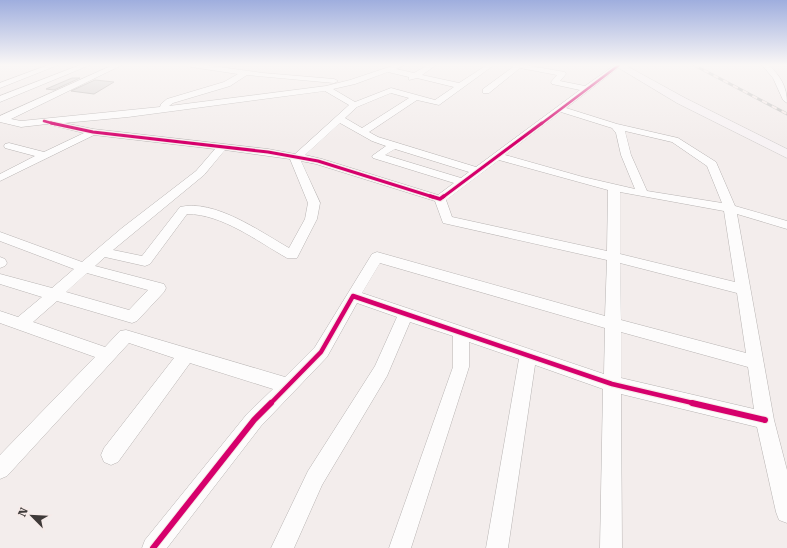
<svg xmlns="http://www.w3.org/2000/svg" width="787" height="548" font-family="'Roboto Serif',serif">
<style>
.building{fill:#dad6d5;stroke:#bcb8b6}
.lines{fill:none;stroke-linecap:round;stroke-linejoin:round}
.minor-casing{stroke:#b8b4b3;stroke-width:1}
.major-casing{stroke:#cdcac9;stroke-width:1}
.minor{fill:#fdfcfc;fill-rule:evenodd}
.major{fill:#f7f2f4;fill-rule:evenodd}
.rail-casing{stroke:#c9c8c7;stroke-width:3}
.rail{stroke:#f6ebe9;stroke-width:2;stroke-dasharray:5.5;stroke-linecap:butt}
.cycleway-far4-casing{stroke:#f6ebe9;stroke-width:4}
.cycleway-far3-casing{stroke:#f6ebe9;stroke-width:5}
.cycleway-far2-casing{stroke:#f6ebe9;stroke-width:6}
.cycleway-far1-casing{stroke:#f6ebe9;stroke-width:7}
.cycleway-casing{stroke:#f6ebe9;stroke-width:8}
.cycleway-far4{stroke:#d6006c;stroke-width:2.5}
.cycleway-far3{stroke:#d6006c;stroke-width:3}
.cycleway-far2{stroke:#d6006c;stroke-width:3.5}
.cycleway-far1{stroke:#d6006c;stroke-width:4.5}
.cycleway{stroke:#d6006c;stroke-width:6}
</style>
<rect width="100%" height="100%" fill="#f3edec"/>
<g class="building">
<polygon points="72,78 80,78 54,90 46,89"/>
<polygon points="95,80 114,82 94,94 71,91"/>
</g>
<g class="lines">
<g class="minor-casing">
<g id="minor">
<polygon points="48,65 58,65 0,88 0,83"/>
<polygon points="80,65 90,65 0,102 0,96"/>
<path d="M113 65H122L11 119 21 121 160 107 161 104 167 99 224 82 238 74 191 67 188 65H205L263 73 334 79 338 81 334 83 247 75 230 86 173 103 169 106 326 86 350 80 395 65H404L396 69 414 73 428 65H436L422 75 459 83 487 65H494L439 105 417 100 369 132 378 137 476 167 580 90 552 84 551 82 557 75 520 68 489 93H483V89L513 67 511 65H524L565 72 566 74 560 81 585 86 615 65H622L566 108 617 124 678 138 716 162 735 206 787 221V229L737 214 774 420 787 470V523L779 520 776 512 757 427 621 394 622 548H600L603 389 535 365 508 548H486L519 359 469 342V367L411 548H389L453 367V336L410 322 387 376 322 485 294 548H271L308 471 375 366 397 317 357 303 327 357 261 426 167 548H142L145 540 247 414 273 389 190 363 118 462 111 465 104 462 101 455 104 448 174 358 129 343 7 476 0 479V455L95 357 0 323V311L18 317 42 297 0 284V274L52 288 74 269 0 241V232L82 262 122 228 196 171 215 149 94 135 0 181V174L35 156 5 148 4 146 5 144 9 143 44 152 84 133 47 124 21 127 0 122V116ZM388 72 409 77V80L417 78 454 87 435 100 391 88 355 102 333 89 355 84ZM325 91 349 105 295 154 268 149 93 129 64 123 128 117ZM391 93 409 98 362 128 345 118 357 107ZM561 112 612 128 616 133 621 155 635 189 583 177 505 155ZM340 123 372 141 386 146 372 156 373 158 454 183 438 195 322 159 305 155ZM625 131 672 142 707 166 722 203 647 191 631 155ZM395 149 469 172 461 178 385 155ZM225 150 290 159 308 203 305 219 289 248C259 231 215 199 180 207L142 256 113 250 204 175ZM499 160 608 190 607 251 452 217 446 200ZM301 161 316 164 435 201 443 223 607 260 605 316 377 252 372 254 315 347 285 377 126 330 120 331 105 347 33 322 57 301 132 323 137 321 164 292 166 288 164 284 95 266 105 257 145 266 150 264 187 214C222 214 257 241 287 258H297L317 219 320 203ZM620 192 724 211 735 282 620 254ZM380 263 605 328 604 374 362 293ZM620 263 737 293 746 353 621 320ZM87 273 148 290 129 310 66 292ZM621 332 748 367 754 409 621 378Z"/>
<path d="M762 65H769C780 76 787 86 787 103L783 100 773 78Z"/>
<polygon points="0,257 5,259 7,263 5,266 0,268"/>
</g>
</g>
<g class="major-casing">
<polygon id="major" points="614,65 625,65 685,98 787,149 787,158 677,103"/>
</g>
<use href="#minor" class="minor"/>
<use href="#major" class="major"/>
<g class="rail-casing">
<polyline id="rail" points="694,65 787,114"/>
</g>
<use href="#rail" class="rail"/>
<g class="cycleway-far4-casing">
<g id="cycleway-far4">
<polyline points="44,121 55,124"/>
<polyline points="541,124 619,65"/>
</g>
</g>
<g class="cycleway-far3-casing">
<g id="cycleway-far3">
<polyline points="51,123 93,132 268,152 318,161 433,197"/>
<polyline points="443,197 542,123"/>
</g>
</g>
<g class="cycleway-far2-casing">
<polyline id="cycleway-far2" points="430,196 440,199 444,196"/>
</g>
<g class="cycleway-far1-casing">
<polyline id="cycleway-far1" points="270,404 321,352 353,296 612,384 697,404"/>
</g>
<g class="cycleway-casing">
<g id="cycleway">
<polyline points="692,403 765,420"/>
<polyline points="153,548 254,420 271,403"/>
</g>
</g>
<use href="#cycleway-far4" class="cycleway-far4"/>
<use href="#cycleway-far3" class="cycleway-far3"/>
<use href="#cycleway-far2" class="cycleway-far2"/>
<use href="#cycleway-far1" class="cycleway-far1"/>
<use href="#cycleway" class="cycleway"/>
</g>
<linearGradient id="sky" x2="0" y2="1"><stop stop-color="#9faede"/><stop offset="0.46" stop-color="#faf7f6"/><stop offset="1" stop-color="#faf7f6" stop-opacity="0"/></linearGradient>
<rect width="787" height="141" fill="url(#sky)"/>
<g transform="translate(32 516) rotate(294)" stroke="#f6ebe9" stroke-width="3" paint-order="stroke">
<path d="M0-3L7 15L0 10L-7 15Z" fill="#3e3a39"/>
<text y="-6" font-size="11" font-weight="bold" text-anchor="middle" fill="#3e3a39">N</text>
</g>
</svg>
